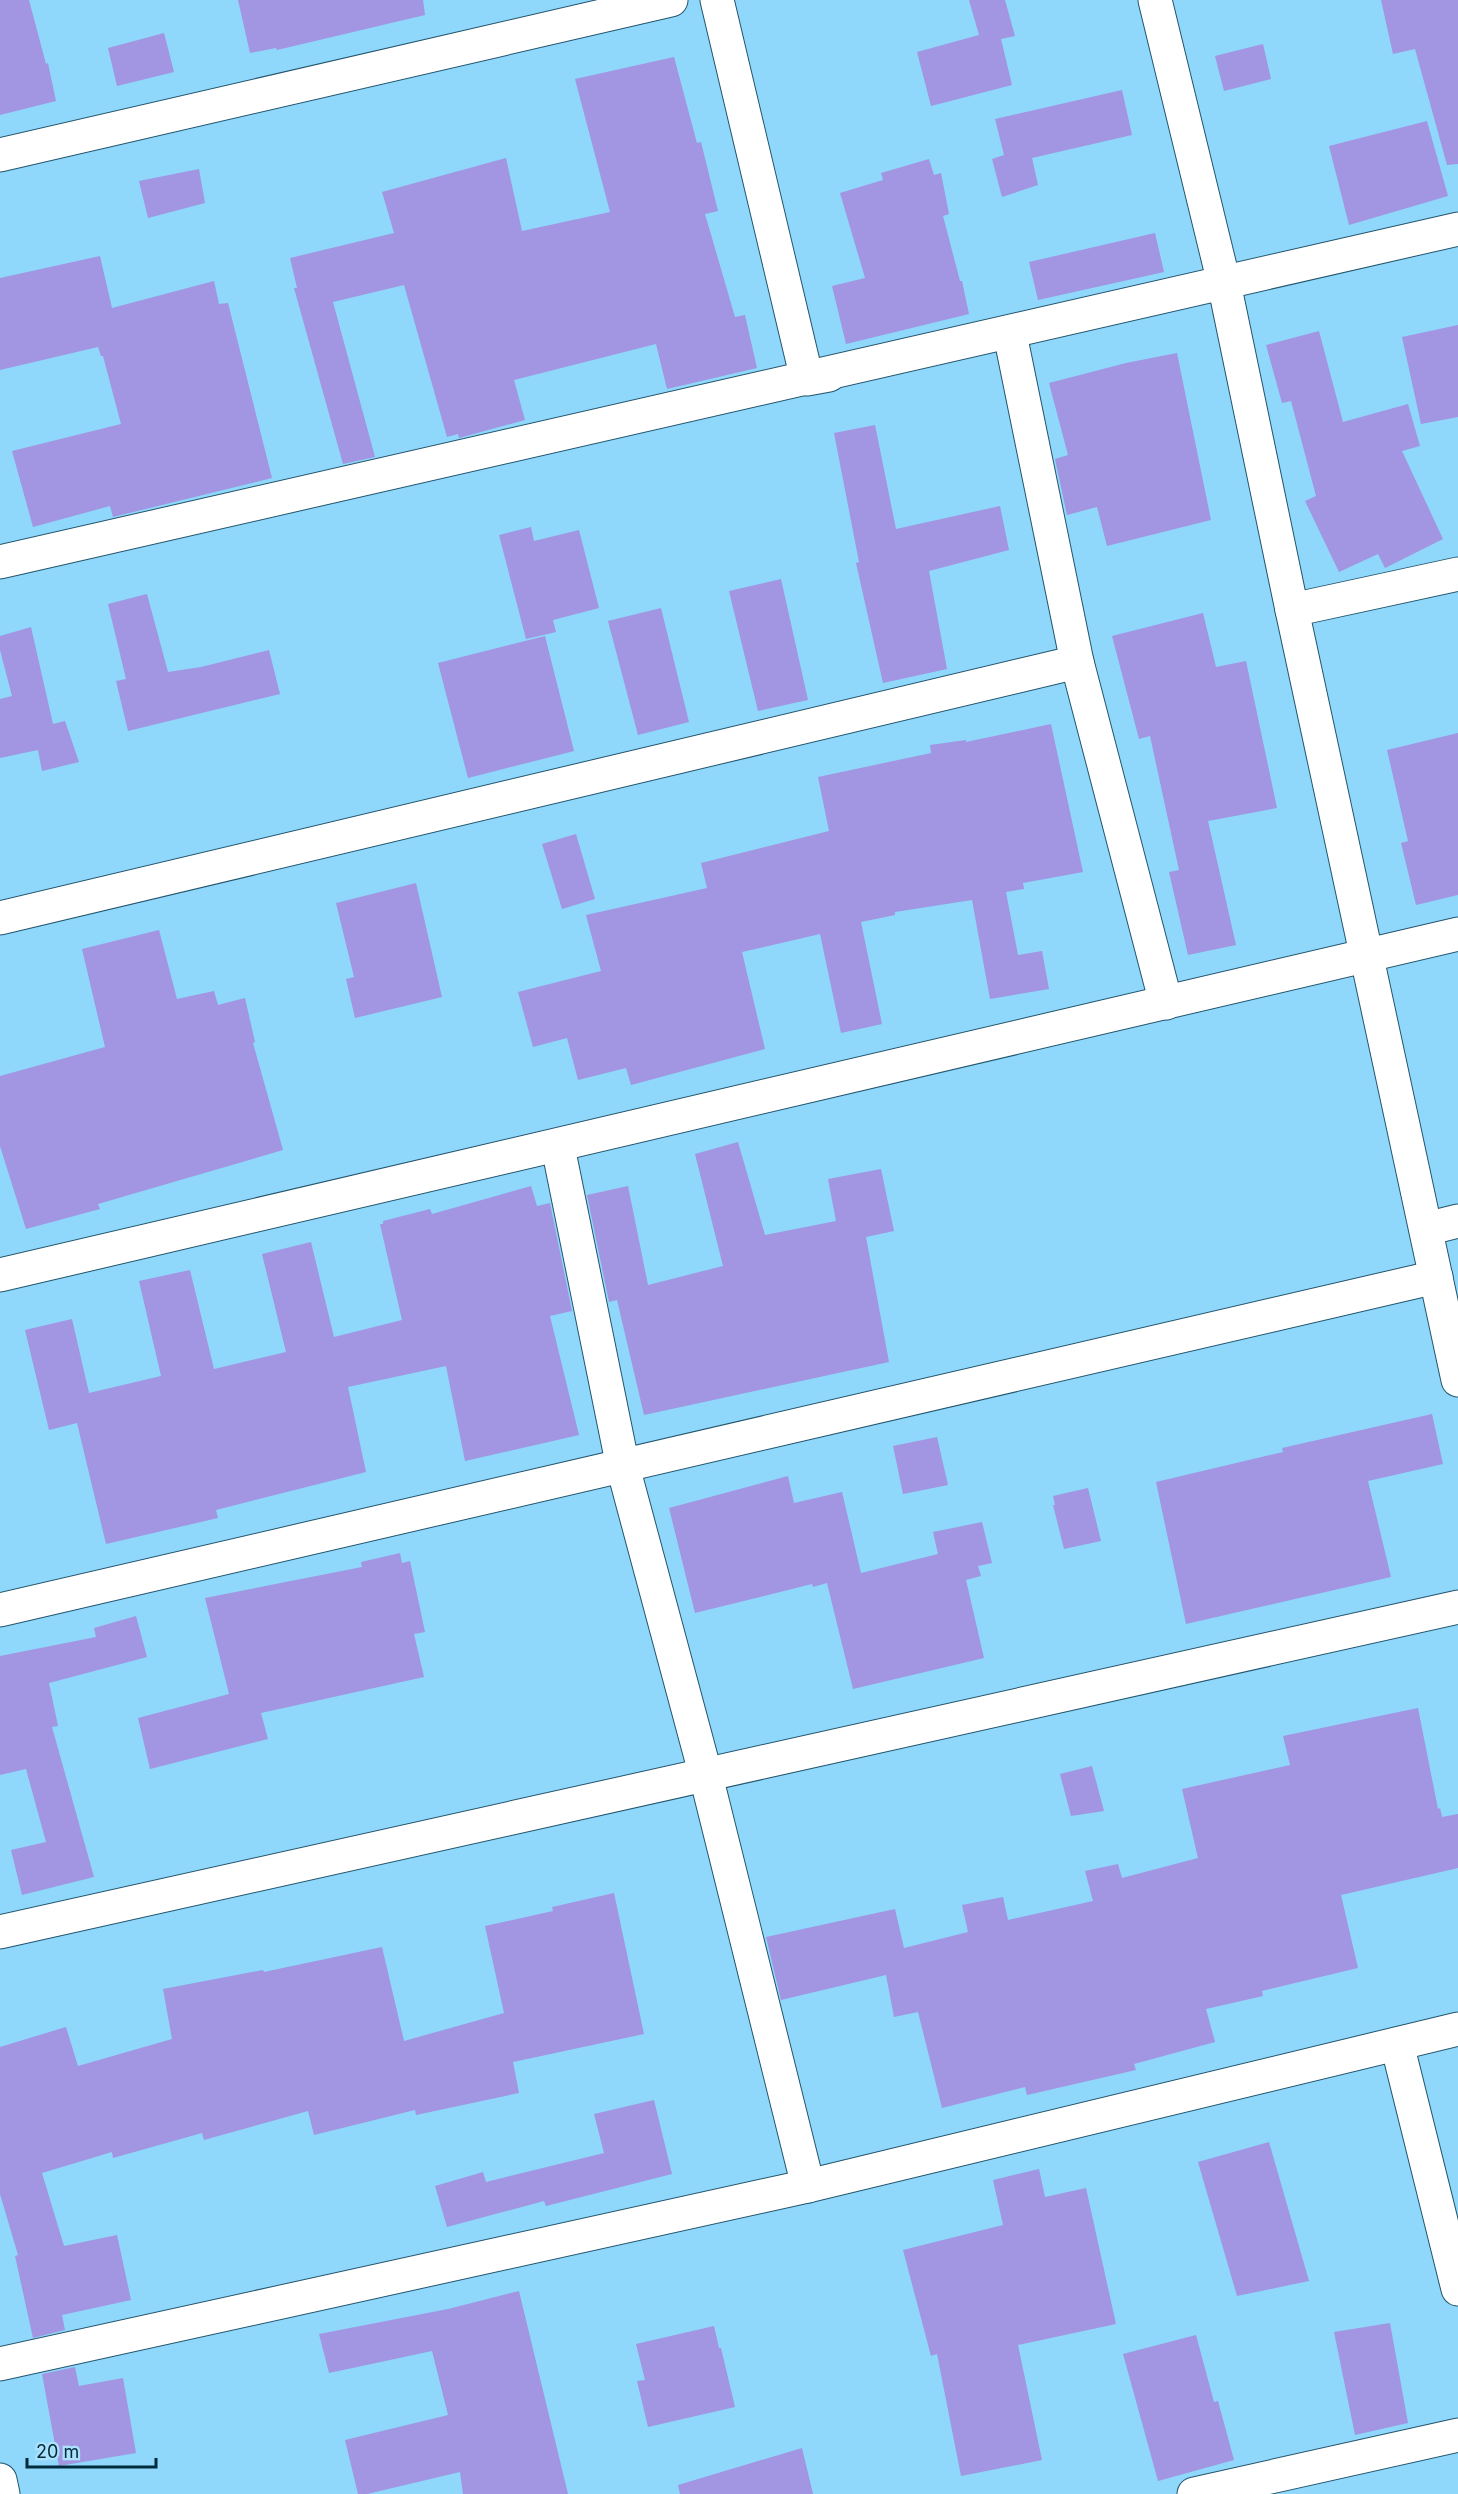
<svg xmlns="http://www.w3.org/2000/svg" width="1458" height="2494" font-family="Inter,sans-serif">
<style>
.building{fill:#a295e1}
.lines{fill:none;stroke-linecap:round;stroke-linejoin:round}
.street-casing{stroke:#23556c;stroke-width:35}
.street{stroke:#fff;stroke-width:33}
</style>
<rect width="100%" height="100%" fill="#8fd7fb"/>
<g class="building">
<polygon points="0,0 29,0 46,64 48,63 56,101 0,115"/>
<polygon points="238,0 423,0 425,15 277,50 276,48 250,53"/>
<polygon points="969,0 1005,0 1015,36 1001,39 1012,85 931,106 917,52 979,35"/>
<polygon points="1381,0 1458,0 1458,164 1447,165 1415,49 1393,54"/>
<polygon points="164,33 174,72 117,86 108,48"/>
<polygon points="1263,44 1271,79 1224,91 1215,56"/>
<polygon points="674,57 697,143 701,142 718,211 705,214 735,317 745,315 757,368 667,389 656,344 514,380 525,420 459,438 458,434 447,437 404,285 333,302 375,457 343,464 294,288 297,288 290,258 394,233 382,192 506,158 522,231 610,212 575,79"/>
<polygon points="1122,90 1132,135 1032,158 1038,185 1002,197 992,159 1004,155 995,119"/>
<polygon points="1427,121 1448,196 1349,225 1329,146"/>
<polygon points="929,159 934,175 941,173 949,214 943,216 960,281 962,281 969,314 846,344 832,286 865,278 840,193 883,180 881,173"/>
<polygon points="199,169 205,203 148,218 139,181"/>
<polygon points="1155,233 1164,272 1038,300 1029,262"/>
<polygon points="100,256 112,308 214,281 219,304 228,303 272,478 113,517 110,506 33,527 12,451 121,424 103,356 101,356 98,347 0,370 0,278"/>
<polygon points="1458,325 1458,417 1421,424 1402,337"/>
<polygon points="1319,331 1343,422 1408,404 1420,446 1402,451 1443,539 1385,568 1378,554 1339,572 1305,501 1316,496 1291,401 1282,403 1266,345"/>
<polygon points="1177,353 1211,520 1107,546 1097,507 1067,515 1055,459 1068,455 1049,383 1126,363"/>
<polygon points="875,425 896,529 1000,506 1009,550 929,571 947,669 883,683 856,563 859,562 834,433"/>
<polygon points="531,527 534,541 579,530 599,608 553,620 556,632 526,639 499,535"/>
<polygon points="781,579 808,700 758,711 729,591"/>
<polygon points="147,594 168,672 201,667 269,650 280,694 128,731 116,681 126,679 108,604"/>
<polygon points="661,608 689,722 638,735 608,621"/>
<polygon points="1203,613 1216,667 1246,661 1277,808 1208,821 1236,945 1188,955 1169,872 1179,870 1150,736 1139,739 1112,636"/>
<polygon points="31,627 53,724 65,721 79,762 42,771 38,750 0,758 0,699 12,696 0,650 0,636"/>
<polygon points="545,636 574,751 468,778 438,663"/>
<polygon points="1051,724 1083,872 1023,883 1024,889 1006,892 1018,955 1042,951 1049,989 990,999 972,900 895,912 895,915 861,922 882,1024 841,1033 820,934 742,952 765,1049 631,1085 626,1068 578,1080 567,1038 533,1047 518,992 601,971 586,915 707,888 701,863 829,831 818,777 931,753 930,745 966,740 966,742"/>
<polygon points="1458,733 1458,895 1416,905 1401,843 1408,841 1387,750"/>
<polygon points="576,834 595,899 562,909 542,844"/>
<polygon points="416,883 442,997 355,1018 346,979 354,977 336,903"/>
<polygon points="159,930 177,999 214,991 218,1005 245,998 255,1042 253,1043 283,1150 98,1204 100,1209 26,1229 0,1146 0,1076 105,1047 82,949"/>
<polygon points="738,1142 765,1235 836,1221 828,1179 881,1169 894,1231 866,1237 889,1362 644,1415 617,1300 609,1302 587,1195 628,1186 648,1285 723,1266 695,1154"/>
<polygon points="531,1186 537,1206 550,1203 572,1311 550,1316 579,1435 465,1461 446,1366 348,1387 366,1472 216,1510 218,1518 106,1544 77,1423 49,1430 25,1330 72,1319 89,1393 161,1376 139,1281 190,1270 214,1369 286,1352 262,1254 311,1242 334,1337 402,1320 380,1224 383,1224 383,1221 430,1209 432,1214"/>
<polygon points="1432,1414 1443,1464 1368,1481 1391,1577 1186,1624 1156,1482 1283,1452 1282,1448"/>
<polygon points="937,1437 948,1485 903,1494 893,1446"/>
<polygon points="788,1476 794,1503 842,1492 861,1573 938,1554 933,1532 982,1522 992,1563 978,1566 981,1576 966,1580 984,1658 853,1689 827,1583 813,1587 812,1584 695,1613 669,1508"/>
<polygon points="1088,1488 1101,1541 1064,1549 1053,1505 1055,1505 1053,1496"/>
<polygon points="400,1553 402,1563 410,1561 425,1632 414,1634 424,1677 261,1713 268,1739 150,1769 138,1718 229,1694 205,1598 362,1567 361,1562"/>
<polygon points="136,1616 147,1657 49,1683 58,1726 52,1727 94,1877 22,1895 11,1850 46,1842 26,1769 0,1775 0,1656 96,1637 94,1628"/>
<polygon points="1418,1708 1438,1809 1440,1808 1442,1817 1458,1814 1458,1868 1341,1895 1358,1968 1262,1991 1263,1996 1206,2009 1215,2042 1134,2064 1136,2070 1027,2095 1025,2087 942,2108 918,2012 894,2017 886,1975 781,2000 766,1937 895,1909 904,1948 968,1932 962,1905 1003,1897 1008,1920 1093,1901 1085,1871 1118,1864 1122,1878 1198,1858 1182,1789 1290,1765 1283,1736"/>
<polygon points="1092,1766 1104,1811 1071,1816 1060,1774"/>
<polygon points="614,1893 644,2034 513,2062 519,2093 416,2115 415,2110 314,2135 308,2111 204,2140 202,2133 113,2158 112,2152 42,2173 64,2246 117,2235 131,2300 62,2315 65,2330 33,2338 15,2256 18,2255 0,2194 0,2047 66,2027 78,2066 172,2039 163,1989 263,1970 264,1972 382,1947 404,2041 504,2013 485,1926 553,1911 552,1907"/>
<polygon points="654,2100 672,2174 546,2206 544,2201 447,2227 435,2186 483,2172 486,2182 604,2153 594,2114"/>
<polygon points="1269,2142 1309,2281 1237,2296 1198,2162"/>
<polygon points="1039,2169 1045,2197 1086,2188 1116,2324 1018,2345 1042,2460 961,2476 937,2354 931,2356 903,2250 1003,2225 993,2180"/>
<polygon points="519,2291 568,2494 463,2494 460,2472 367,2494 358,2494 345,2440 448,2415 432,2351 329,2373 319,2334 448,2309"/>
<polygon points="1390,2323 1408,2423 1355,2435 1334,2332"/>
<polygon points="714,2326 719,2348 721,2348 735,2407 648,2427 637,2381 645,2380 636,2344"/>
<polygon points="1196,2335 1214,2402 1218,2401 1234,2460 1158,2481 1123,2354"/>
<polygon points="75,2367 79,2386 123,2378 136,2453 59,2466 42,2374"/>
<polygon points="802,2448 813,2494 680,2494 678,2485"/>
</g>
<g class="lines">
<g class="street-casing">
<g id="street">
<polyline points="717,0 807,379 829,375"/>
<polyline points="1155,0 1224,283 1292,610 1458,1380"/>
<polyline points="0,155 671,0"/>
<polyline points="1011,339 1077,662 1166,1003"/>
<polyline points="0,562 1458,229"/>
<polyline points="1292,610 1458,574"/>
<polyline points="0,918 1077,662"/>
<polyline points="558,1147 623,1467 706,1776 808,2186"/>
<polyline points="1426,1229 1458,1221"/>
<polyline points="0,1275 1458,934"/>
<polyline points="0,1610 1436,1277"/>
<polyline points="0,1932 1458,1607"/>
<polyline points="1397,2044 1458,2289"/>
<polyline points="0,2364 808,2186 1458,2029"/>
<polyline points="0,2480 3,2494"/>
<polyline points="1194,2494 1458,2435"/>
</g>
</g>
<use href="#street" class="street"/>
</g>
<path d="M27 2458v9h129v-9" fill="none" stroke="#002b3c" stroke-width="3"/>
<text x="36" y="2458" font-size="18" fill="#002b3c" stroke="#ade2fd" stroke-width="4.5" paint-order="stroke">20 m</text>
</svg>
